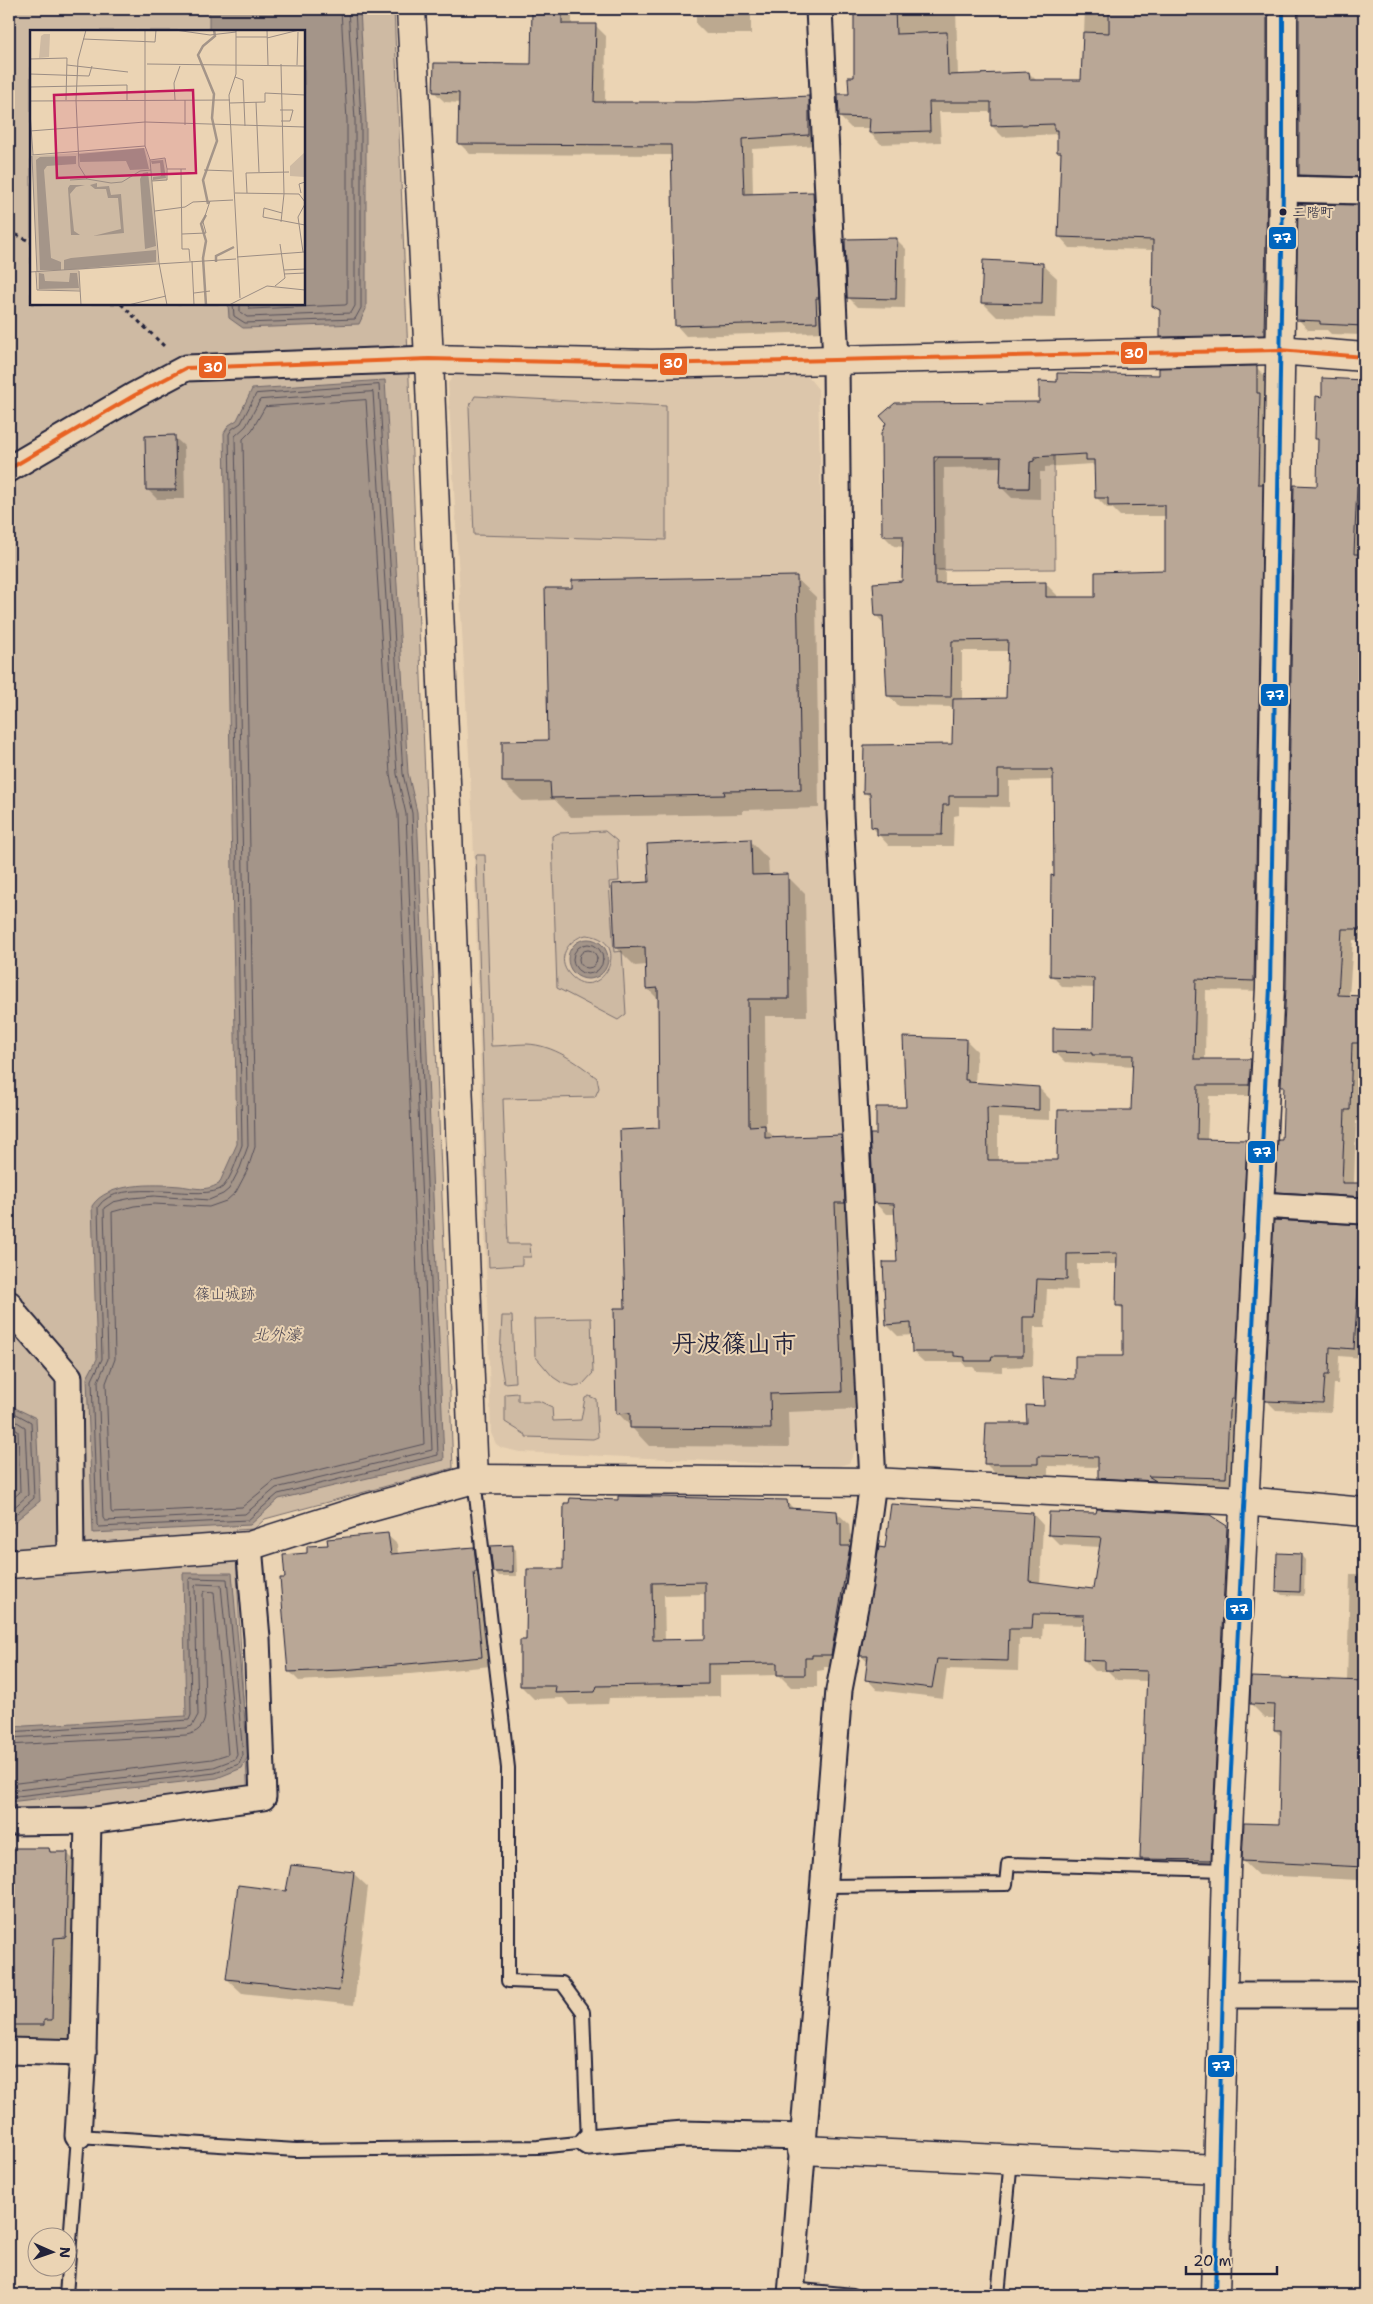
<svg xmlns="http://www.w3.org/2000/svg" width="1373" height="2304" font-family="'Shantell Sans','Klee One',sans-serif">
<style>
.built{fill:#dcc6ab}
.green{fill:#cebaa3;stroke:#786e6f;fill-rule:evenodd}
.water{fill:#a49589;stroke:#70676a}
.shadow{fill:#0003;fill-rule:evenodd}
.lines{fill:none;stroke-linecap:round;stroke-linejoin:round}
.shore{stroke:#56505a;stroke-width:1}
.building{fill:#b9a796;stroke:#22223b;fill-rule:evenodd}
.lane-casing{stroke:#22223b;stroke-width:16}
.street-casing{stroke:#22223b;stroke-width:29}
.secondary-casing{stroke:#22223b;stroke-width:31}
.path{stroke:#22223b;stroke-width:3;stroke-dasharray:4 4;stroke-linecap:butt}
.lane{stroke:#ebd4b4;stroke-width:12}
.street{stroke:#ebd4b4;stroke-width:25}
.secondary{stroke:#ebd4b4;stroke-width:28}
.bus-1-casing{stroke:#ebd4b4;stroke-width:8}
.bus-2-casing{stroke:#ebd4b4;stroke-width:8}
.bus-1{stroke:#0065bd;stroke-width:4}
.bus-2{stroke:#e86223;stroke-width:4}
.bus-dot{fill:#22223b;stroke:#ebd4b4;stroke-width:2}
.labels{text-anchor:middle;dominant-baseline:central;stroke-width:4;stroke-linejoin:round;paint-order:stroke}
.bus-label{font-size:14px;fill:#22223b;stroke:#ebd4b4;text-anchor:start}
.park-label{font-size:15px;fill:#444050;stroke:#ebd4b4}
.water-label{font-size:16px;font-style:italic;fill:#494452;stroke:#ebd4b4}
.town-label{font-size:25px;font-weight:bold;fill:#22223b;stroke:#ebd4b4}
.inset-river{fill:none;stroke:#a49589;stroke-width:2.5}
.inset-road{fill:none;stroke:#9b8d84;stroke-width:1}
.view{fill:#c2185b;fill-opacity:0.15;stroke:#c2185b;stroke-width:2.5}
.inset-edge{fill:none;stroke:#22223b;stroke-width:2.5}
.line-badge{stroke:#ebd4b4;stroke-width:2}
.badge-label{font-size:14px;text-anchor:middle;font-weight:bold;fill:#fff}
</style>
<rect width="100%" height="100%" fill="#ebd4b4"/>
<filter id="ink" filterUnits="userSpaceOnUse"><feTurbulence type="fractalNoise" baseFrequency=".02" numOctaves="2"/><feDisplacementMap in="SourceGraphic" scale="10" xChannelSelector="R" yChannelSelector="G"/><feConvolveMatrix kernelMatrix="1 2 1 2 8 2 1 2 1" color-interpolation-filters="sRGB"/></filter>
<g filter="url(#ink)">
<polygon class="built" points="459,369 800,373 809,378 818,389 830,825 856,1449 849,1463 836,1467 520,1452 502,1448 496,1444 491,1433 473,826 448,383"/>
<g class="green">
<path d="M9 9H394L453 1468 265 1519 254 1529 235 1530 248 1801 9 1817ZM31 31H304V304H31Z"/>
<polygon points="475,396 666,406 666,540 474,535 469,407"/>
<polygon points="1054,455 1055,569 934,570 934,463 939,457 1001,457 1000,488 1029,488 1030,462 1039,457"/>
<path d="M605 831 617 841 619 881 609 882 614 952 622 951 626 1014 618 1020 557 988 552 836 559 833ZM586 935C636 939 600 1007 570 975 555 959 568 939 586 935Z"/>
<path d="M476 855H485L491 1046C503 1046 515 1044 527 1044 553 1045 577 1062 597 1078L599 1088 595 1097 503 1099 508 1244H530L531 1257H522V1265L489 1267Z"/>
<polygon points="502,1316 512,1316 515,1382 504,1383 500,1359"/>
<polygon points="591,1318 593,1373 583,1384 574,1386 562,1383 553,1377 535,1356 534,1319"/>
<polygon points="518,1393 518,1401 539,1401 552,1407 553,1421 581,1420 585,1398 589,1396 596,1399 598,1437 593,1439 526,1437 526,1435 505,1422 505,1394"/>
</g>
<g class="water">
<polygon points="209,9 360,9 366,120 366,309 359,324 243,328 229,318 228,304 304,304 304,31 209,31"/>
<path d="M385 380 408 773 417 812 444 1460 279 1499 250 1525 93 1533 87 1378 97 1359 92 1206C107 1182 155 1184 180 1186 189 1187 200 1190 208 1188 211 1188 216 1185 219 1184L237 1144 224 433 229 425 237 420 252 389Z"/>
<circle cx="588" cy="959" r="20"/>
<polygon points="9,1405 36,1418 40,1501 9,1526"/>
<polygon points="183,1573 232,1573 248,1756 242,1768 217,1778 9,1802 9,1727 186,1716"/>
</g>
<g class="shadow">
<polygon points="534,9 572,9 572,25 596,26 606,36 605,103 696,103 808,97 819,107 819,145 752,149 753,195 813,193 823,204 827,332 686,336 676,325 672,155 470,154 459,143 460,103 445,102 434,92 533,65"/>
<polygon points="696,9 751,9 751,34 706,34 696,24"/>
<polygon points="852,9 956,9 958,76 1029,73 1037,81 1082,82 1085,9 1283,9 1274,345 1172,347 1161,337 1161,313 1154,305 1154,250 1070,248 1060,237 1063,155 1058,151 1058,134 1003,137 992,126 992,112 939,112 941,142 881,144 870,133 871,128 851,128 840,117 855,78 855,12"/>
<polygon points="1300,9 1364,9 1364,187 1311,185 1300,174"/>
<polygon points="1300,205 1364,206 1364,335 1331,334 1327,330 1308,330 1298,319"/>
<polygon points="896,239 906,249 905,308 858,307 849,298"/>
<polygon points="1042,264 1057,278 1056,318 997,317 982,302"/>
<path d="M1256 367 1267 378 1265 991 1206 990 1205 1060 1250 1061 1261 1071 1260 1096H1209L1207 1140 1246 1141 1257 1152 1236 1488H1110L1099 1477V1467L1048 1466V1475L996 1474 985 1463 1045 1407 1076 1380 1125 1357V1312L1118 1305V1264H1077L1078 1290 1047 1289 1045 1327H1034L1033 1366 1002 1367V1372L977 1371 973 1367H966L962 1362H924L913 1352V1335L898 1336 887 1325 899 1263 896 1214H886L875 1203 877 1135 907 1108 966 1040 977 1051 975 1084 1039 1088 1050 1099V1120L998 1118V1161H1058L1133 1112 1134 1066 1065 1062 1054 1051 1094 1030 1095 988 1063 987 1052 976 1055 877 1054 780 1009 781V807L959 806V815L954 816 953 846H889L872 827 871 799 865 792 953 745 954 707 899 706 888 695 885 625 876 615 903 582 904 547 894 546 883 535V434L1040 403 1059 383ZM1092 464 1096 468V497L1107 508H1112L1120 516H1167V571L1096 599 1057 598V595L1046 584 945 585 944 468 1002 467 1001 487 1012 498 1040 499V472H1045V467ZM962 651H1009L1008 699 962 700Z"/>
<polygon points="1324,379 1364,382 1364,940 1353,940 1349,997 1364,997 1361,1121 1356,1121 1354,1184 1364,1185 1364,1208 1288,1203 1277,1191 1283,1142 1285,1088 1282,1085 1318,487 1319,441 1317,438 1323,398"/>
<polygon points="174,437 184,446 185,499 157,499 147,489"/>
<polygon points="796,578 816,597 819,808 743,810 743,814 571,817 555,800 522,801 503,782 549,741 574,589"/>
<polygon points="750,841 768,859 769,876 787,876 805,894 807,1016 765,1016 766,1129 776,1139 841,1136 859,1154 860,1409 788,1412 789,1447 649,1446 618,1413 660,1130 659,1000 647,988 647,965 635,966 617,948 650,883"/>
<polygon points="1364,1226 1363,1358 1339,1356 1338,1384 1334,1384 1332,1412 1276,1410 1266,1400"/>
<path d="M619 1501H786L795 1510 836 1512 849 1524 850 1534 853 1537 843 1667H824V1670L817 1671V1687H791L779 1675 720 1676V1696L609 1698 608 1704 569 1705 563 1698 534 1699 521 1686 528 1641 564 1571ZM706 1594V1641H665L664 1595Z"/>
<polygon points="1033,1514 1043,1525 1040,1584 1094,1590 1101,1547 1060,1545 1049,1534 1227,1527 1238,1538 1221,1871 1152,1869 1141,1859 1147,1681 1117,1680 1108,1671 1095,1671 1084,1660 1085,1625 1043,1624 1042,1639 1019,1639 1018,1671 947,1669 943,1698 877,1690 867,1679 869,1663 861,1656 886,1549"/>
<polygon points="387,1535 397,1544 398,1554 473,1549 483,1558 491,1666 410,1674 299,1681 289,1671 286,1579 308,1554 329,1546"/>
<polygon points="512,1546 516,1550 517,1576 499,1576 494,1571"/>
<polygon points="1301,1555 1305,1560 1304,1596 1282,1595 1278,1591"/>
<polygon points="1350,1574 1364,1574 1364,1885 1359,1880 1258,1875 1243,1861 1280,1825 1282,1737 1275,1730 1276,1718 1265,1718 1251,1704 1347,1681"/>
<polygon points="9,1849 49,1849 52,1853 67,1853 86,1872 71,2039 62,2038 62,2044 20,2043 9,2034"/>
<polygon points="353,1873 368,1887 354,2005 242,1993 227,1979 287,1892"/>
</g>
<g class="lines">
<g class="shore">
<polyline points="233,304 234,316 245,323 355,319 361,308 361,120 355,9"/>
<polyline points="240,304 240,312 247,317 351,313 355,306 355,120 348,9"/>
<polyline points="247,304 250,309 345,305 347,304 347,121 341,9"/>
<path d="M379 385 403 774 412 813 438 1455 278 1494 248 1520 99 1527 97 1525 92 1380 102 1359 98 1207C118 1174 206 1204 223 1187 232 1177 237 1158 242 1145L229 434 232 429 241 423 256 394Z"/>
<polygon points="373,392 397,774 406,814 432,1450 276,1488 245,1514 105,1521 103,1518 98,1381 108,1359 104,1208 113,1202 132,1198 154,1196 209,1200 223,1194 229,1189 240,1168 248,1146 235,436 246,426 260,400"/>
<polygon points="366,400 390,774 398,815 424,1444 274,1481 242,1507 112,1513 111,1511 106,1383 115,1359 112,1212 134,1206 154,1204 209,1207 226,1201 236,1192 247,1171 255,1147 243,439 252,430 265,407"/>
<circle cx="588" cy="959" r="15"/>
<circle cx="588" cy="959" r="9"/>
<polyline points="9,1410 31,1422 34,1498 9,1520"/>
<polyline points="9,1417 25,1427 28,1495 9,1512"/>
<polyline points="9,1426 18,1431 20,1492 9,1502"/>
<polyline points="9,1732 189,1720 191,1715 189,1579 191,1578 227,1579 243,1755 239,1764 215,1773 9,1797"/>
<polyline points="9,1738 186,1728 192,1726 198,1715 195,1586 197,1584 221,1585 237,1755 235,1759 214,1767 9,1791"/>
<path d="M9 1745 186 1735C197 1733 204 1727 205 1716L203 1594 205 1591 214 1592 228 1754 212 1759 9 1784"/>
</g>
</g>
<g class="building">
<polygon points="532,9 562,9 562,24 596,24 594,102 696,102 809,96 809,135 742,139 744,194 813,192 819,298 816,298 817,322 675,326 671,145 458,144 459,93 433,92 434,63 531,64"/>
<polygon points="854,9 895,9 896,34 947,32 948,75 1029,72 1030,80 1081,80 1083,32 1109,33 1109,9 1267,9 1267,189 1264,335 1160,337 1160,310 1152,306 1153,240 1058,237 1061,152 1057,152 1057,130 1054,130 1054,124 991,126 991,102 929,102 930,131 869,133 870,118 839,117 838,94 849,94 848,77 854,77"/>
<polygon points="1299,9 1364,9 1364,177 1299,175"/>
<polygon points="1298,204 1364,205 1364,326 1320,324 1320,321 1296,320"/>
<polygon points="897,238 896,299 847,298 845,239"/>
<polygon points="983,260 1043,263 1042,304 981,303"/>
<path d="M1257 366V393H1260L1258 484H1263L1254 981 1196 979 1194 1059H1251L1249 1085H1198L1197 1139 1247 1140 1234 1399H1231L1229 1413 1226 1478 1148 1476 1156 1481 1098 1478V1457L1038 1456V1464H984L986 1423H1027L1026 1405 1044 1406 1043 1377 1075 1379V1356H1123V1306H1116L1117 1253 1067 1254V1280L1037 1279 1035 1317H1023V1356H992L991 1361H965V1357L954 1356V1352H912L911 1323 886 1325 883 1262H897L894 1204 874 1203 870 1134H876V1107H906L903 1037 966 1039 965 1080H968V1082L1039 1087V1110L987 1107 988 1160H1057L1058 1110H1131L1133 1055H1092V1053L1053 1052V1028L1093 1029 1094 978 1050 976 1051 875 1054 876 1053 770H998V796H949V805H943L942 835H877V828L871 827 870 793H863L864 745 952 744 953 699 1006 698 1008 640 952 641 951 697 887 696 883 616H875L873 583 902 581 903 536H882L881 434 886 423 880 416 895 403 1039 402V381L1057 382V373L1159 375V368ZM1086 454V460H1094L1095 498H1108V506L1165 505V570L1095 572V597H1046V582L935 584 934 457H1001L1000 488H1029L1030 462 1034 461V457Z"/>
<polygon points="1322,378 1364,380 1364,486 1357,486 1354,554 1364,554 1364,929 1342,929 1338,995 1364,996 1364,1043 1352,1043 1350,1110 1345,1110 1342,1183 1364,1183 1364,1197 1275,1192 1278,1140 1282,1140 1284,1086 1281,1086 1286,987 1294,485 1317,486 1318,439 1315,439 1316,396 1322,397"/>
<polygon points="175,435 176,490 146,490 145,436"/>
<polygon points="797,576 801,790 724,791 725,795 551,798 550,782 502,782 502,741 548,740 545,588 572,588 572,580"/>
<polygon points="751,839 752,875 788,874 789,999 748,999 749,1126 765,1125 765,1138 841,1135 845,1203 835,1203 842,1392 770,1394 771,1429 630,1428 630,1413 616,1414 614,1308 625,1308 620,1130 659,1128 658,988 646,989 645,947 615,948 612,884 649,882 647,844"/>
<polygon points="1274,1220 1364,1225 1364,1260 1360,1259 1354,1349 1330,1347 1329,1375 1325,1375 1323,1403 1265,1401"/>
<path d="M618 1496 787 1500 788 1508 837 1511 838 1523H841V1546H850L831 1655H812V1658H805V1675H777V1663L708 1664V1684L597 1686 595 1692 555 1693 556 1686H520V1640H526L527 1569H563L564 1503H569L570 1498 618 1500ZM705 1582V1639L653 1640 652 1583Z"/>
<polygon points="891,1504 1033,1513 1029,1581 1093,1589 1101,1537 1048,1535 1049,1512 1096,1513 1097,1509 1210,1515 1227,1526 1211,1860 1140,1859 1147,1671 1105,1670 1105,1661 1083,1660 1084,1615 1033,1614 1032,1629 1009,1629 1008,1661 937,1659 932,1688 865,1680 868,1656 860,1656 879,1547 885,1548"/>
<polygon points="388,1533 391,1554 474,1547 477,1572 474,1572 482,1657 343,1670 288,1672 280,1578 285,1578 283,1555 307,1553 307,1546 328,1545 327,1539"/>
<polygon points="513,1545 513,1572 493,1572 490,1546"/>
<polygon points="1277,1553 1301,1554 1300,1592 1276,1591"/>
<polygon points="1251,1677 1364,1681 1364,1867 1242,1861 1244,1823 1279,1824 1281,1730 1274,1730 1275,1705 1250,1704"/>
<polygon points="9,1848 49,1848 50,1852 68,1852 66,1937 54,1938 52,2020 44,2020 44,2025 9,2025"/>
<polygon points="291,1865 354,1872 339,1991 226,1979 238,1885 286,1891"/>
</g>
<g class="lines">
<g class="lane-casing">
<g id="lane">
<polyline points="824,1886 1006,1884 1008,1864 1226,1870"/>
<polyline points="791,2289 853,2295"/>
<polyline points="66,2295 78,2136 296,2150 538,2147 588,2142 583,2012 562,1983 508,1981 508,1768 474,1479"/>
<polyline points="998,2295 1011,2159"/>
</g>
</g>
<g class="street-casing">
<g id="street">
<polyline points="1283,189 1364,191"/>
<polyline points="9,469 135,395 186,368 429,359"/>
<polyline points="1259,1205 1364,1211"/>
<polyline points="9,1304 17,1317 69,1377 71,1559"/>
<polyline points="9,1822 88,1821 263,1797 257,1638 249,1546"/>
<polyline points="1224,1995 1364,1995"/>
<polyline points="9,2051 83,2053"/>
<polyline points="78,2136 83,2053 88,1821"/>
<polyline points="588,2142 684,2134 802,2137"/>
<polyline points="791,2295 839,1690 859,1586 873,1482 840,813 836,361 819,9"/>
</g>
</g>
<g class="secondary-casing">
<g id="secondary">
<polyline points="411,9 429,359 474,1479"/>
<polyline points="429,359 652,364 1279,350 1364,357"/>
<polyline points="9,1564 249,1546 365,1509 474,1479 873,1482 1244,1501 1364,1512"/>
<polyline points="802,2150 1218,2169"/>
<polyline points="1215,2295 1226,1870 1270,987 1283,189 1283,9"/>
</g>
</g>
<g class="path">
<polyline points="9,231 31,242"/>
<polyline points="121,304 165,347"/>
</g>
<use href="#lane" class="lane"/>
<use href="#street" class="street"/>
<use href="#secondary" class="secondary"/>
<g class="bus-1-casing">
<polyline id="bus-1" points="1215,2295 1226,1870 1270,987 1283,189 1283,9"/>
</g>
<g class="bus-2-casing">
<polyline id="bus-2" points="9,469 135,395 186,368 429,359 652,364 1279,350 1364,357"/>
</g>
<use href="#bus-1" class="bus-1"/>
<use href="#bus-2" class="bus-2"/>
</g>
</g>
<circle class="bus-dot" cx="1283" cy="212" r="4.5"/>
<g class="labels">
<g class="bus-label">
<text x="1292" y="212">二階町</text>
</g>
<g class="park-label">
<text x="225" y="1294">篠山城跡</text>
</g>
<g class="water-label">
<text x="277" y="1334">北外濠</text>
</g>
<g class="town-label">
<text x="734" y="1343">丹波篠山市</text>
</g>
</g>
<g transform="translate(30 30)">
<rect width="275" height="275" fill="#ebd4b4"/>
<path d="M14 4H20L19 27 9 28 11 6ZM115 118 119 130 135 129 137 150 122 151 128 233 49 240 50 260H8L2 126ZM275 122V147L260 146V136Z" fill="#cebaa3"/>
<path d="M114 118 119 139 100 140 96 131 50 132 49 124ZM46 126V134L17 136 14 140 21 228 31 232V240H10L6 130 10 127ZM133 130 136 148 123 150V147L131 146 130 133 122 134 121 131ZM118 142 126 216 115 219 110 149 113 143ZM67 153V157L79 156 81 165 91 164 94 203 63 206 91 199 88 168H78L76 159H65L60 155ZM55 155 46 157 40 164 44 201 50 205H41L38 158 40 155ZM126 220V232L34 240V230L41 228ZM9 243 14 244 15 251 39 252 40 243H47L49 258 9 259Z" fill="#a49589"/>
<path class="inset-river" d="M178 174 173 150 187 111 182 88 184 64 168 25 173 16 185 6 184 0M176 185 171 194 176 211 173 228 176 275M186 232V226L204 217"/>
<path class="inset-road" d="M56 0 48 30 46 70 49 136 57 149M115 0V116L120 130 129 233 137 275M145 0 180 5 206 2M206 0V44L199 65 210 268M237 0 238 35M206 7H237M237 8 269 0M53 9 125 12 126 0M0 29 37 28 36 70M117 34 275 36M251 34 254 164 251 192M37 35 98 42M267 35 268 2M0 44 59 46 62 36M205 47 213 50 215 96M0 57 97 55V70M145 70 144 53 150 36M0 71 200 70M226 72 229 142M200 73 235 72V63L275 65M250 80H263L260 91H251M0 82 3 125M155 95V70M0 101 115 92 275 97M2 125 115 116M2 126 7 242M120 130 135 128 137 139V150L122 151M137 139H156M151 139 152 219H159L160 231M174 140 202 141M40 150 57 149 81 153 92 152 110 141 121 140M205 163 269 164 275 172M217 163 216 143 259 142M271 163 269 154 275 152M125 181 155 177 163 172 203 170M252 183 234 178 233 187 275 195M152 204 176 203 173 192 180 171M273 222 268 187 275 174M207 227 275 222M162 231 164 275M254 240 275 239M49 241 51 275M0 242 206 229M6 242 7 260 50 261M254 244 275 243M245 256 255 248 250 214M164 263 180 261M98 275 136 266M199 275 237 256 275 260"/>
<path class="view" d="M163 60 166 143 27 148 24 65Z"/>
<rect width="275" height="275" class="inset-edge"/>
</g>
<g class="line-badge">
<rect x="1268" y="226" width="29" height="24" rx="5" fill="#0065bd"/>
<rect x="1120" y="341" width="28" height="24" rx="5" fill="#e86223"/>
<rect x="659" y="352" width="29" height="24" rx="5" fill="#e86223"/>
<rect x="198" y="355" width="29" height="24" rx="5" fill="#e86223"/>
<rect x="1260" y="683" width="29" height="24" rx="5" fill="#0065bd"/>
<rect x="1247" y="1140" width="29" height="24" rx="5" fill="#0065bd"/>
<rect x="1225" y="1597" width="28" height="24" rx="5" fill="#0065bd"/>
<rect x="1207" y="2054" width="28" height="24" rx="5" fill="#0065bd"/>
</g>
<g class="badge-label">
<text x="1282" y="243">77</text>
<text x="1134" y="358">30</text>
<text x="673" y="368">30</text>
<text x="213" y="372">30</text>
<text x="1275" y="700">77</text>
<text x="1262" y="1157">77</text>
<text x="1239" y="1614">77</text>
<text x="1221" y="2071">77</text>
</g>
<rect width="1373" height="2304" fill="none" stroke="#ebd4b4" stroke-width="30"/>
<rect x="15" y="15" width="1343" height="2274" fill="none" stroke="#22223b" stroke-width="2" filter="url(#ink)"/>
<g transform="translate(52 2252) rotate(92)"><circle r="24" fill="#ebd4b4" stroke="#9b8d84"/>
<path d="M0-4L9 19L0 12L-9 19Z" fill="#22223b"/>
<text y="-8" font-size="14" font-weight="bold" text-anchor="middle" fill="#22223b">N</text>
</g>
<path d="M1186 2266v8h91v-8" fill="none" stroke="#22223b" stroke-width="2.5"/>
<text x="1193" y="2266" font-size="15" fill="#22223b" stroke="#ebd4b4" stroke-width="4" paint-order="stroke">20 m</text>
</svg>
